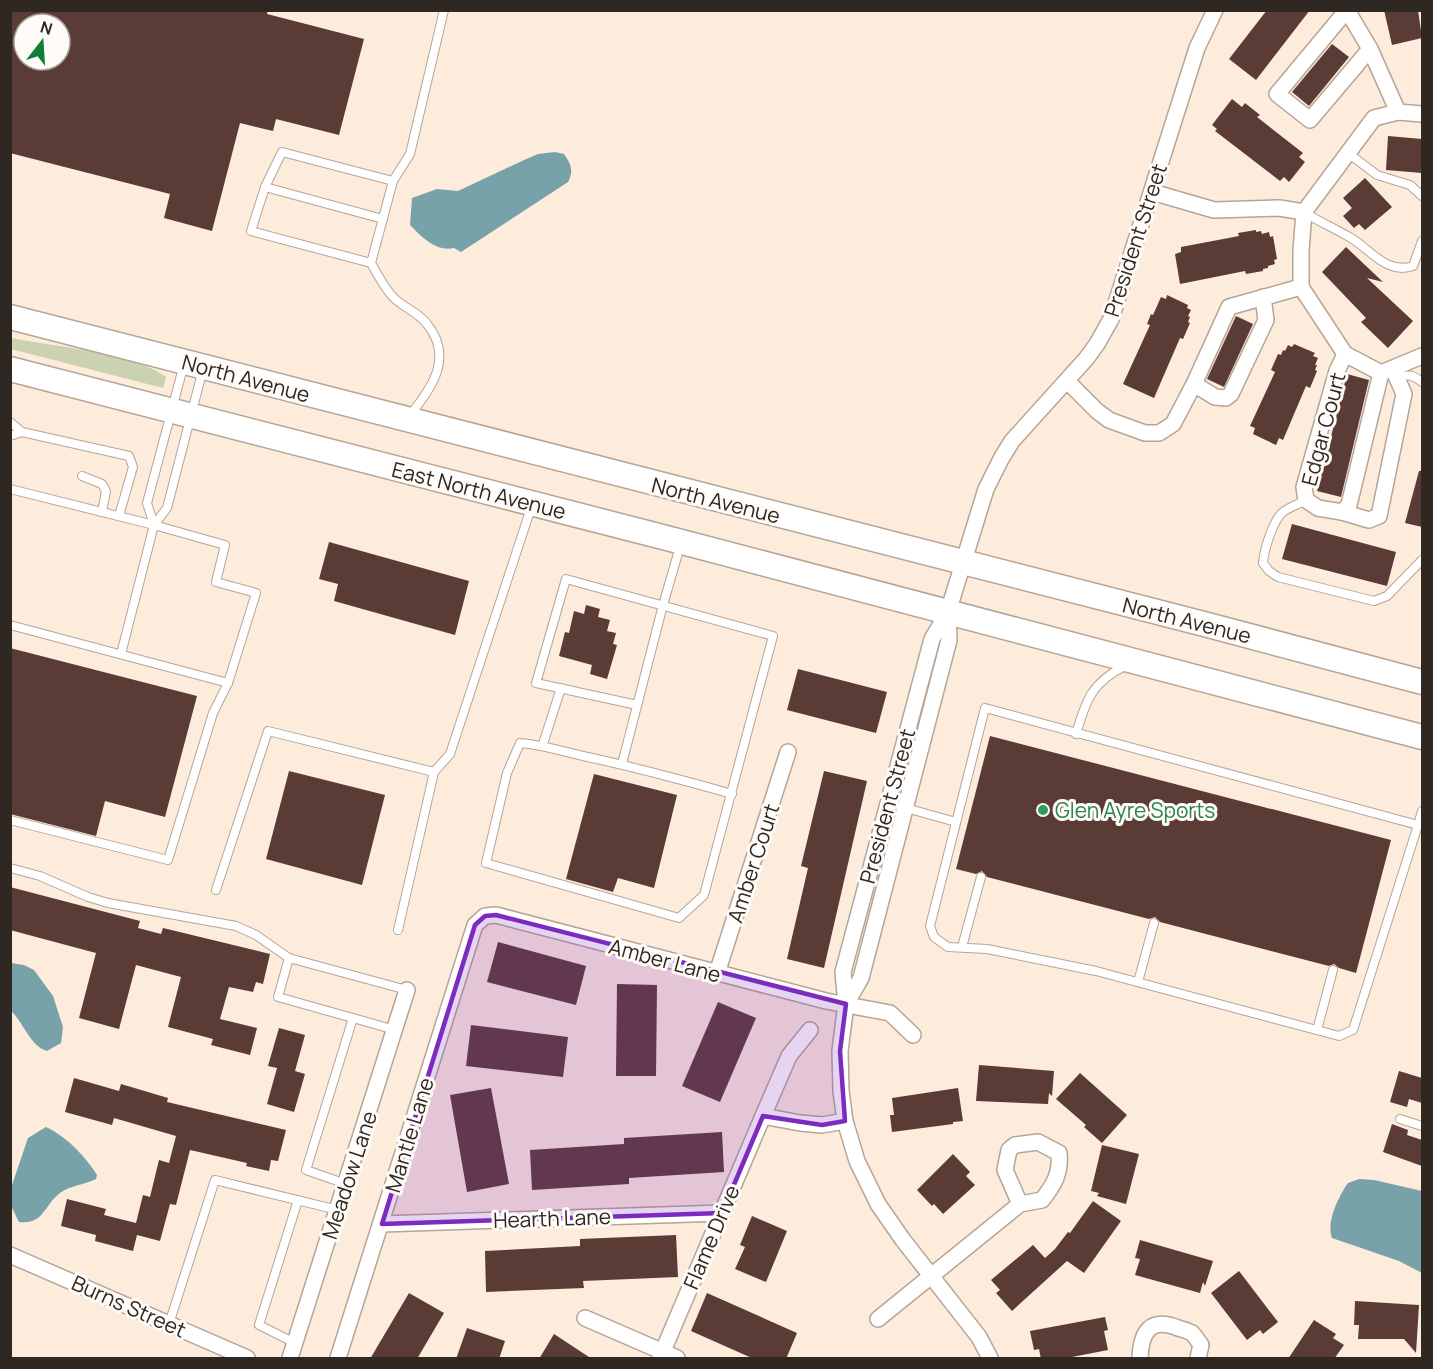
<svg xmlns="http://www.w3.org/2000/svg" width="1433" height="1369" font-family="Manrope,sans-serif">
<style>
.green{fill:#cbd2b1}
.water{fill:#78a2a9}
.building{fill:#5b3b35;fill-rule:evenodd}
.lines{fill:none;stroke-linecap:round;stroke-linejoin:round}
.service-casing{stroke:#b6a596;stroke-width:10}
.minor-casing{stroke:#b6a596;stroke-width:18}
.primary-casing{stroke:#b6a596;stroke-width:27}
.service{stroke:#fff;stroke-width:8}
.minor{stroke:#fff;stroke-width:15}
.primary{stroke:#fff;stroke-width:24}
.marked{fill:#7b2cbf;fill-opacity:0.2;stroke:#7b2cbf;stroke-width:4.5;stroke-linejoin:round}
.leisure-dot{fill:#2e9e5b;stroke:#fffbf8;stroke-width:2}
.labels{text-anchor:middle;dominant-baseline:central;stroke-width:6;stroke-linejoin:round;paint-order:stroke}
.street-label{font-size:21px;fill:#2e2722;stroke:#fffbf8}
.leisure-label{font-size:21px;fill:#27864d;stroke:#fffbf8;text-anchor:start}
</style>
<rect width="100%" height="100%" fill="#fdebdb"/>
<path class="green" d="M11 338C51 346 135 353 166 377L163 388 155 386 11 349Z"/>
<g class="water">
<path d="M555 152 564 154C571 164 574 171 568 182L461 252 454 248C436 252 422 237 410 225L412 198 437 189 458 191 524 160 538 154Z"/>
<path d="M11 963 24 965 34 970 53 996 63 1027 61 1043 47 1051C30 1046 24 1023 11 1011Z"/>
<path d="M46 1127C67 1137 84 1155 97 1175L96 1179C84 1185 71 1185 60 1193 44 1205 44 1225 19 1222L11 1206V1188L28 1138Z"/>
<path d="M1359 1179 1374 1180 1422 1191V1273L1399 1261 1332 1238C1326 1221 1339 1196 1348 1183Z"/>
</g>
<g class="building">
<path d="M10 10H268L267 14 364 39 339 135 276 119 273 131 240 123 212 231 164 218 170 194 10 153ZM24 24H60V60H24Z"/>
<polygon points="1267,10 1310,10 1256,80 1229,59"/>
<polygon points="1384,10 1418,10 1422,38 1392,45"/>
<polygon points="1332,44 1349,57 1309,106 1292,92"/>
<polygon points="1232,99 1242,107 1245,103 1260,115 1257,117 1303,153 1299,157 1305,162 1289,182 1284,177 1280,181 1215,131 1217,129 1212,125"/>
<polygon points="1388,136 1422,139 1422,173 1386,170"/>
<polygon points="1365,178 1392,207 1365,230 1359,224 1354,228 1343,216 1352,208 1343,198"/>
<polygon points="1256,230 1256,232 1261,231 1262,234 1269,232 1270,237 1273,236 1277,259 1274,260 1275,264 1268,266 1268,268 1263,269 1263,271 1246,274 1245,271 1180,284 1175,254 1181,252 1181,247 1239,236 1238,233"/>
<polygon points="1346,247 1383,282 1367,278 1413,321 1388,348 1361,322 1366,318 1322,272"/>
<polygon points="1167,295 1188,305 1187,308 1191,310 1188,316 1190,317 1188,322 1190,323 1183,339 1180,338 1154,398 1123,384 1150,325 1147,324 1151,314 1153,315 1161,297 1166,299"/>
<polygon points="1236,316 1253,324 1224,387 1207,379"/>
<polygon points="1294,344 1315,353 1313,356 1318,358 1315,365 1317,365 1315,370 1317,371 1310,388 1306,386 1283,440 1279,438 1276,445 1253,434 1255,428 1250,426 1275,372 1271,370 1278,354 1281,355 1283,350 1285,351 1288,345 1292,347"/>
<polygon points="1347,374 1369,380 1341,497 1317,491"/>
<polygon points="1419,471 1422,471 1422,527 1405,523"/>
<polygon points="1292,524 1396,552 1387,586 1282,559"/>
<polygon points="329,542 469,581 455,635 334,601 338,584 319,579"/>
<polygon points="586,605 600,609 598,617 610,620 607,631 616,633 613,644 617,645 607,679 590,674 592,665 559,656 565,632 569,633 574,611 584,614"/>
<polygon points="10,648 197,696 165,817 105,801 96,836 10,814"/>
<polygon points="798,669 887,692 876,733 787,710"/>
<polygon points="990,736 1391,840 1356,973 1339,968 1334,964 1329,966 1160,922 1155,917 1149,919 987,877 982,871 976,874 956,869"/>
<polygon points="289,771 385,795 362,885 266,859"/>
<polygon points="824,771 867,781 824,968 787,959 808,868 801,866"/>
<polygon points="594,774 677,795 654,888 618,878 613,892 566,879"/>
<polygon points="10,887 140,921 138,928 161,934 163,928 270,954 263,984 256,982 253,992 229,987 220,1019 257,1028 250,1055 211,1045 213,1039 168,1027 181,977 136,965 119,1029 79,1018 96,953 10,930"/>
<polygon points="498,942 586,966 576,1005 487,982"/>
<polygon points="617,984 657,985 656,1076 616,1076"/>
<polygon points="718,1002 756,1018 720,1102 682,1086"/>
<polygon points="471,1025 568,1037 563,1077 466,1066"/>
<polygon points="279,1028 305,1035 295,1071 305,1074 294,1112 267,1104 277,1068 268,1066"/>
<polygon points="979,1065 1054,1071 1052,1096 1049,1093 1048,1104 976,1101"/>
<polygon points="1399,1071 1422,1078 1422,1103 1409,1099 1407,1107 1390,1102"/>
<polygon points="1080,1073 1127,1115 1102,1143 1084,1127 1086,1125 1056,1099"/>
<polygon points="74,1078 119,1091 121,1084 168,1098 167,1102 286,1130 278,1161 271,1160 269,1171 246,1166 247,1163 190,1150 176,1205 170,1204 160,1241 137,1235 133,1251 95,1241 96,1235 61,1226 67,1199 106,1209 104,1215 136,1223 143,1195 150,1197 159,1160 169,1163 176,1136 114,1118 112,1125 65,1112"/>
<polygon points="491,1088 509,1184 467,1192 450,1095"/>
<polygon points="958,1088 963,1121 953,1122 953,1124 892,1132 890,1115 894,1115 892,1098"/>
<polygon points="1392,1124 1408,1130 1407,1135 1422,1140 1422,1166 1383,1152"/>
<polygon points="722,1132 724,1172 629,1178 629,1184 532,1190 530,1150 624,1144 624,1138"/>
<polygon points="1102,1145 1139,1154 1126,1204 1097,1196 1099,1193 1091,1191"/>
<polygon points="953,1154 970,1172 966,1176 975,1185 943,1214 934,1204 932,1206 917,1190"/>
<polygon points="1093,1201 1121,1221 1084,1273 1067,1261 1012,1311 996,1293 1000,1290 991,1280 1033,1245 1045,1258 1055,1249 1068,1232 1070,1233"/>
<polygon points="752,1216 787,1231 766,1282 735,1269 745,1247 740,1245"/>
<polygon points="676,1235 678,1277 583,1281 584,1288 486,1292 485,1251 580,1246 580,1239"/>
<polygon points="1140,1240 1213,1261 1205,1286 1203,1282 1200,1293 1135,1275 1140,1259 1135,1258"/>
<polygon points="1239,1271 1278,1322 1263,1334 1260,1330 1247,1340 1211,1293"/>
<polygon points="409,1293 444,1313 417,1359 370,1359"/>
<polygon points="707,1293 797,1333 786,1359 754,1359 691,1331"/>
<polygon points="1355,1301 1419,1305 1416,1353 1404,1339 1358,1339 1359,1325 1354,1325"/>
<polygon points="1105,1317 1108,1330 1104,1331 1108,1350 1072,1357 1072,1359 1041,1359 1039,1349 1034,1350 1030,1331"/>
<polygon points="1314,1320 1336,1334 1333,1338 1344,1345 1334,1359 1288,1359"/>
<polygon points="467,1328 505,1341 499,1359 456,1359"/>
<polygon points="554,1334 592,1359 539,1359"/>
</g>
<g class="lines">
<g class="service-casing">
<g id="service">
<polyline points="1348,153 1377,175 1410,185 1422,196"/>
<polyline points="265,187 282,152 393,181"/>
<path d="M1305 213C1320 222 1336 229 1351 238 1371 250 1387 275 1413 266L1422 241"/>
<polyline points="371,263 251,231 265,187 383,219"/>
<path d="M1397 377C1409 374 1413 375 1422 382"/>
<path d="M410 415C432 388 454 357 427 324 418 312 404 308 394 298 384 288 378 275 371 263L393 181 410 154 444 10"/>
<polyline points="10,422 22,432 129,456 133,467 119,516"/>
<polyline points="10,436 22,432"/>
<polyline points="82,476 102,484 106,491 102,512"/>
<polyline points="10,489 154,525 225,545 216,582 256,593 228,683 213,713 168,860 10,820"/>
<path d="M1306 500C1299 504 1289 507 1283 512 1273 520 1264 550 1263 563L1269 571 1278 577 1374 601 1387 596 1422 560"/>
<polyline points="154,525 147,503 184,364"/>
<polyline points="10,625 228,683"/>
<polyline points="121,654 154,525 167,508 203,369"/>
<path d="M637 705 536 683 566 579 773 636 704 895 679 918 486 863 507 773 520 743C544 745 561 751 583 756 634 767 683 780 732 794"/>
<path d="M1076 734C1086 700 1092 682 1125 666"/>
<polyline points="543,744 561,688"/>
<polyline points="622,764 663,605 681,543"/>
<polyline points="888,803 956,822"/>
<polyline points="1418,825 985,708 930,926 934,937 948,947 987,949 1096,971 1339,1036 1353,1030 1418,825 1422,811"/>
<polyline points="10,868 40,876 88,897 108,903 236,926 256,935 289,958"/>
<polyline points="216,890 268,731 434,772"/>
<polyline points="398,930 434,772 450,754 532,505"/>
<polyline points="962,947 981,877"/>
<polyline points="1138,982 1154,923"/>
<polyline points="353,1018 395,1030"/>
<polyline points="1317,1030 1333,970"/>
<polyline points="1400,1119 1422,1126"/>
<polyline points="346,1184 306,1170 353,1018 278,997 289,958 407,990"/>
<polyline points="169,1324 215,1180 338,1210"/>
<polyline points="295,1343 259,1325 298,1200"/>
</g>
</g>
<g class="minor-casing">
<g id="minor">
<polyline points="1347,10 1277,94 1310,120 1370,49"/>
<polyline points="1347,10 1370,49 1398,112"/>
<polyline points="1422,114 1398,112 1374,118 1304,212 1301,250 1301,287 1345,354 1381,373 1422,356"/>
<polyline points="1152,192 1214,210 1279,208 1304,212"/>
<polyline points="1345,354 1337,371 1304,487 1306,500 1318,508 1342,512 1349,505 1381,373"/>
<polyline points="1067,381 1097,411 1109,420 1145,433 1159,433 1173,424 1194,384 1229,307 1301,287"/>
<polyline points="1194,384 1215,397 1226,398 1231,394 1266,320 1263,297"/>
<polyline points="1342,512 1369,520 1379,516 1404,394 1393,369"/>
<polyline points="717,973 788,752"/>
<polyline points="846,1004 861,978 949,640 948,612"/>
<polyline points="763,1116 789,1056 810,1030"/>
<polyline points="382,1224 722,1213"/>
<polyline points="10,1255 247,1358"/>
<polyline points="585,1318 677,1358"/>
<path d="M878 1319 1020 1204 1042 1200C1054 1185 1061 1173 1059 1153L1038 1142 1015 1145 1009 1150 1005 1170 1020 1204"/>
<polyline points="290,1358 407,990"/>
<polyline points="338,1358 475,925 485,916 496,915 826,1001 890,1013 913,1035"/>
<polyline points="660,1358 763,1116 800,1123 822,1125 845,1121"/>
<polyline points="990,1358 979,1337 903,1240 878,1204 857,1161 845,1121 841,1091 840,1051 846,1004 843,972 932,639 948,612 986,489 1001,459 1012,441 1086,359 1097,344 1111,319 1197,48 1215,10"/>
<path d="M1140 1358C1141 1332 1150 1317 1178 1328 1182 1329 1188 1331 1192 1333 1195 1336 1198 1341 1201 1345L1198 1358"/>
</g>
</g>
<g class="primary-casing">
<g id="primary">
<polyline points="10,317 1204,624 1422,682"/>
<polyline points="10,369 682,542 1422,737"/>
</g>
</g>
<use href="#service" class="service"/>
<use href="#minor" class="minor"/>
<use href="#primary" class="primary"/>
</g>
<path class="marked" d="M496 915 846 1004 840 1051 845 1121 822 1125 763 1116 722 1213 382 1224 475 925 485 916Z"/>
<circle class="leisure-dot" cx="1043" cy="810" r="6"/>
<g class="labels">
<g class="street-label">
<text transform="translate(1135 240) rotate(-72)">President Street</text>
<text transform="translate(246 378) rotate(15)">North Avenue</text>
<text transform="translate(1323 429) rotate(-75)">Edgar Court</text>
<text transform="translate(479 490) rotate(14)">East North Avenue</text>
<text transform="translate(716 500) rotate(14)">North Avenue</text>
<text transform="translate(1187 620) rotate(14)">North Avenue</text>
<text transform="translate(887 806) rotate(-75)">President Street</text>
<text transform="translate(753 863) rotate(-72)">Amber Court</text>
<text transform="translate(665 960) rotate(15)">Amber Lane</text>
<text transform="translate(409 1135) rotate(-73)">Mantle Lane</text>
<text transform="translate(349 1175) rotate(-72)">Meadow Lane</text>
<text transform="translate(552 1218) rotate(-2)">Hearth Lane</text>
<text transform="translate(711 1237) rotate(-67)">Flame Drive</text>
<text transform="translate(129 1306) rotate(24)">Burns Street</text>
</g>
<g class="leisure-label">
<text x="1055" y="810">Glen Ayre Sports</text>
</g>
</g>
<rect width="1433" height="1369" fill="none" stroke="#2e2722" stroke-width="24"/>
<g transform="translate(42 42) rotate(17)"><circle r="28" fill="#fffbf8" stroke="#aba6a2" stroke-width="1.5"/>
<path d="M0-4.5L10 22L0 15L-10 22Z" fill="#0e7f36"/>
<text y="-9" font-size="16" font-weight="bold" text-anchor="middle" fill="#2e2722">N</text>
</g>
</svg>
